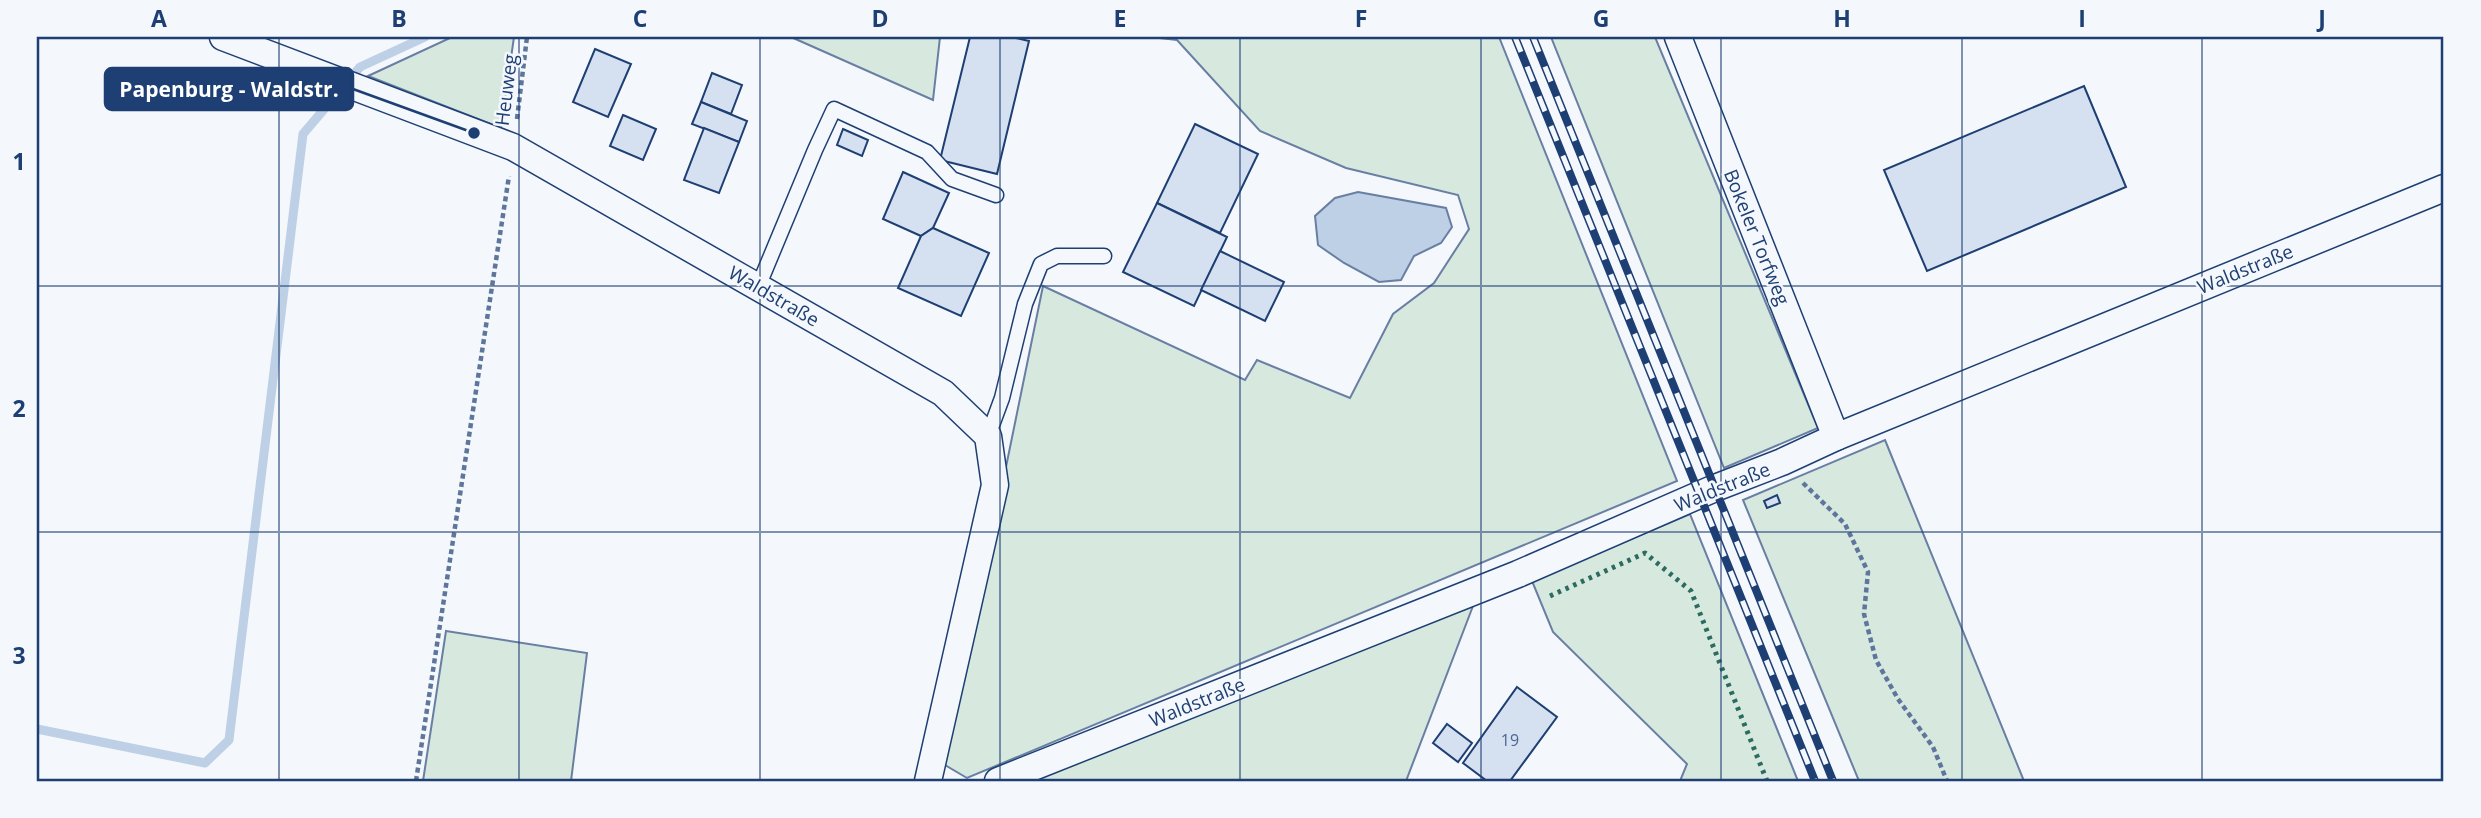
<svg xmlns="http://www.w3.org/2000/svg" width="2481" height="818" font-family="'Open Sans',sans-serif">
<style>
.green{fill:#d7e8df;stroke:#687fa3;stroke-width:2}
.water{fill:#bed0e5;stroke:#687fa3;stroke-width:2}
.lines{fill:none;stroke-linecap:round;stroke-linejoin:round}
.stream{stroke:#bed0e5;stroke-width:9}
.building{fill:#d5e0f0;stroke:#1d3f73;stroke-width:2}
.lane-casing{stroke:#1d3f73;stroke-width:17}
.street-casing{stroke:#1d3f73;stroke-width:29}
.path{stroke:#5e769c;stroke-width:4.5;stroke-dasharray:5 3.5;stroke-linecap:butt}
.lane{stroke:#f4f7fb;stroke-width:14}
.street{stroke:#f4f7fb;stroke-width:26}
.rail-casing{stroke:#1d3f73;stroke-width:8}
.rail{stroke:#f4f7fb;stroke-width:5;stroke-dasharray:16;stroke-linecap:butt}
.hedge{stroke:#2c6c60;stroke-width:5;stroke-dasharray:3.5 5;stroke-linecap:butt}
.grid{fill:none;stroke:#1d3f73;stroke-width:2;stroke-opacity:0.55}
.labels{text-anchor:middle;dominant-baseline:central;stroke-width:5;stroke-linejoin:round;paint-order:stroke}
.number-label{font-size:16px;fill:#4b6792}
.street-label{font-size:19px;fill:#1d3f73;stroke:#f4f7fb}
.leader{fill:none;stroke:#1d3f73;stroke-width:2.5}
.callout-dot{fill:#1d3f73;stroke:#f4f7fb;stroke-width:2.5}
.callout{fill:#1d3f73;stroke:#1d3f73;stroke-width:2.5}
.callout-label{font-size:21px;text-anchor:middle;font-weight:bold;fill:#fff}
.neatline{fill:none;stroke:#1d3f73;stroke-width:2.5}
.grid-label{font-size:23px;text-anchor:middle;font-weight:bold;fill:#1d3f73}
</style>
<rect width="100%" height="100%" fill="#f4f7fb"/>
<g class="green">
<polygon points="452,37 514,37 501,128 368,76"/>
<polygon points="791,37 940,37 933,100"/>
<polygon points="1151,37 1499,37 1677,481 967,778 945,765 1043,286 1245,380 1257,360 1350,398 1393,314 1434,283 1469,229 1458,195 1346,168 1260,131 1177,40"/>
<polygon points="1551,37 1655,37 1818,428 1724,468"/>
<polygon points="1885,440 2024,781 1859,781 1743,500"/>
<polygon points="1690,514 1798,781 1680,781 1687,764 1553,632 1532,581"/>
<polygon points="1473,606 1406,781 1020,781"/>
<polygon points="446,631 587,653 571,781 423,781"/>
</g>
<polygon class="water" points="1358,192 1446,208 1452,227 1441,243 1414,256 1401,280 1379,282 1344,263 1318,245 1315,216 1335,198"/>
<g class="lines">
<polyline class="stream" points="37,729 205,763 229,740 303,134 360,67 425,37"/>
</g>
<g class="building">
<polygon points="970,37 1012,37 1029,41 997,174 940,160"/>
<polygon points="595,49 631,64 608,117 573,102"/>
<polygon points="712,73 742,85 731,114 701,102"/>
<polygon points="2084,86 2126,187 1927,271 1884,170"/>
<polygon points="701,102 747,121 739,142 692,124"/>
<polygon points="623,115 656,129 643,160 610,146"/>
<polygon points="1195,124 1258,154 1220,233 1157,203"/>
<polygon points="704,128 739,142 719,193 684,180"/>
<polygon points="843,129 868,140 862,156 837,145"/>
<polygon points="903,172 949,193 933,228 921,236 883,219"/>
<polygon points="1157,203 1227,237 1194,306 1123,272"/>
<polygon points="933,228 989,253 961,316 898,288 921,236"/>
<polygon points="1220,251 1284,282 1265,321 1201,290"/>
<polygon points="1777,495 1780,503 1767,508 1764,501"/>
<polygon points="1517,687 1557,717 1510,781 1487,781 1463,763"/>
<polygon points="1447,724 1472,743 1458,762 1433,743"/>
</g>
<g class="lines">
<g class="lane-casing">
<g id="lane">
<polyline points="758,287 815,150 834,109 927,152 952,179 996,195"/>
<polyline points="988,436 1002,398 1025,304 1041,264 1057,256 1104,256"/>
</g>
</g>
<g class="street-casing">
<g id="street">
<polyline points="223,37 513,147 943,393 988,436 995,485 928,781"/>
<polyline points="1678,37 1836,437"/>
<polyline points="998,781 1518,574 1715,488 1782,462 1836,437 2444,188"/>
</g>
</g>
<g class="path">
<polyline points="517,119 527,37"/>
<polyline points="1803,483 1845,524 1868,572 1864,614 1876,660 1898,699 1933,747 1947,781"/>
<polyline points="416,781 509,176"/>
</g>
<use href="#lane" class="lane"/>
<use href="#street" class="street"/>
<g class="rail-casing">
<g id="rail">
<polyline points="1515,37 1815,781"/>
<polyline points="1533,37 1833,781"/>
</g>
</g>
<use href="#rail" class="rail"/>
<polyline class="hedge" points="1550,596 1645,553 1691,591 1767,781"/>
</g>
<path class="grid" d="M279 37V781M519 37V781M760 37V781M1000 37V781M1240 37V781M1481 37V781M1721 37V781M1962 37V781M2202 37V781M37 286H2444M37 532H2444"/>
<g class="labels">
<g class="number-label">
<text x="1510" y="740">19</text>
</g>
<g class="street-label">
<text transform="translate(506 90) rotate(-83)">Heuweg</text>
<text transform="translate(1757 237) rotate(68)">Bokeler Torfweg</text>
<text transform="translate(2245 269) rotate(-22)">Waldstraße</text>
<text transform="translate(774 296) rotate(30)">Waldstraße</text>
<text transform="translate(1722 487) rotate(-22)">Waldstraße</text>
<text transform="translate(1197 702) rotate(-22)">Waldstraße</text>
</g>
</g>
<path class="leader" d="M474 133L353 89"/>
<circle class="callout-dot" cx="474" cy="133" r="7"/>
<rect class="callout" x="105" y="68" width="248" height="42" rx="7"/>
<g class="callout-label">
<text x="229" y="97">Papenburg - Waldstr.</text>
</g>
<rect width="2481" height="818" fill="none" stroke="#f4f7fb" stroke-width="77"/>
<rect x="38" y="38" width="2404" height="742" class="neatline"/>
<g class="grid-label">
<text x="159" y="27">A</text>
<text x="399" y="27">B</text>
<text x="640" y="27">C</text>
<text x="880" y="27">D</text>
<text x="1120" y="27">E</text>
<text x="1361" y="27">F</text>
<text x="1601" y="27">G</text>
<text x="1842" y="27">H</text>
<text x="2082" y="27">I</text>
<text x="2322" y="27">J</text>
<text x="19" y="170">1</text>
<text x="19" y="417">2</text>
<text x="19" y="664">3</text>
</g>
</svg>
